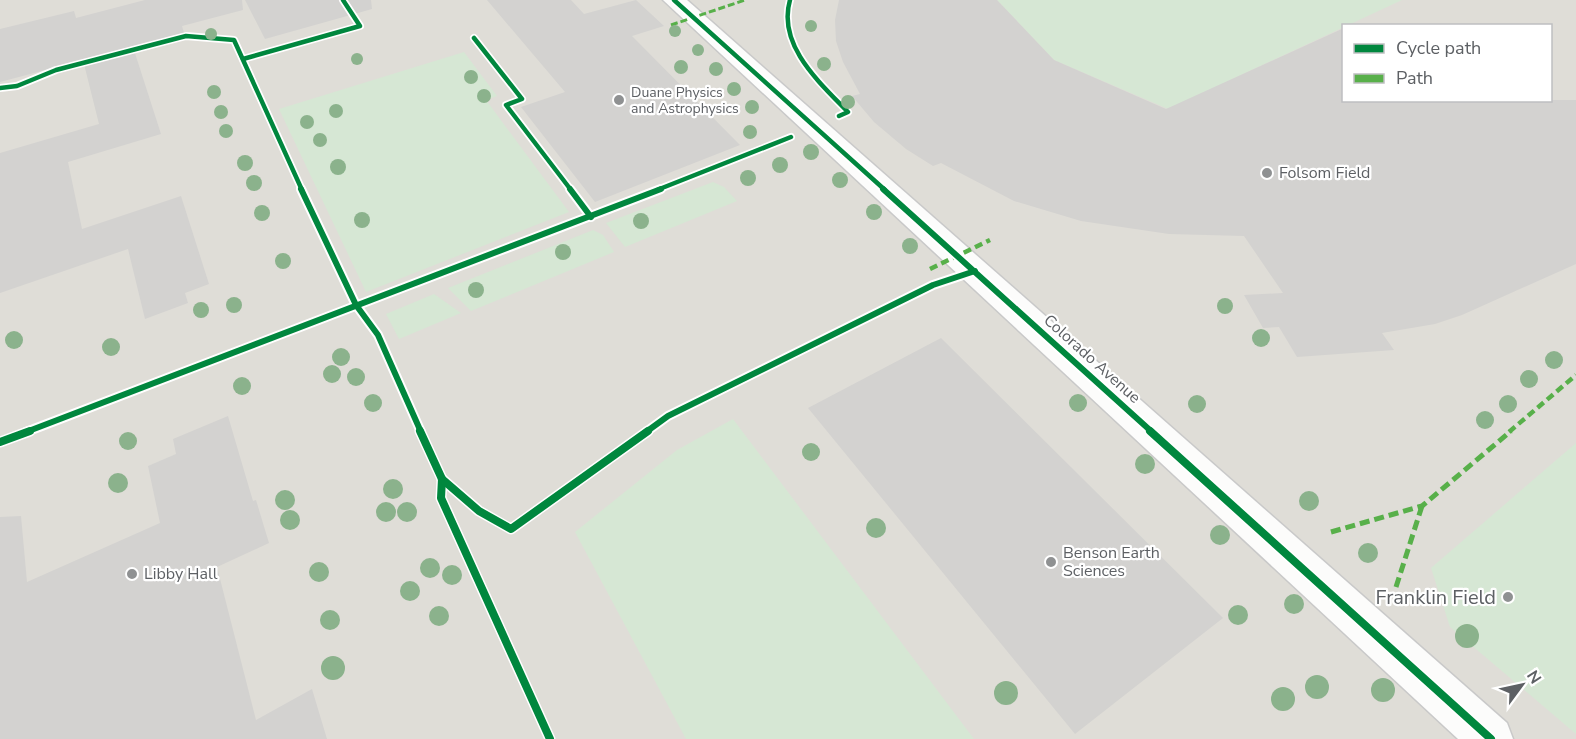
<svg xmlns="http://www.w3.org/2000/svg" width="1576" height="739" font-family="'Nunito Sans',sans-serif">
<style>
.education{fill:#dfddd7;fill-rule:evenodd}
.green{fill:#d6e7d4}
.building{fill:#d3d2d0}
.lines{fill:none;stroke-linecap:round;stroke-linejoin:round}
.minor-casing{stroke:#c9c9c9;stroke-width:3}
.minor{fill:#fcfcfb;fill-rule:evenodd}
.quiet-far2{stroke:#58b04a;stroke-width:3;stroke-dasharray:7 3;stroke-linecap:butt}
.quiet-far1{stroke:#58b04a;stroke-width:4.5;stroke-dasharray:8 4.5;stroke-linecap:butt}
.quiet{stroke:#58b04a;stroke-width:5;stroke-dasharray:10 5;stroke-linecap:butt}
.cycleway-far2-casing{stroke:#fff;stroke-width:8}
.cycleway-far1-casing{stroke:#fff;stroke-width:10}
.cycleway-casing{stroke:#fff;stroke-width:11}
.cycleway-far2{stroke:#00873e;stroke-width:4.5}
.cycleway-far1{stroke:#00873e;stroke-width:6}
.cycleway{stroke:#00873e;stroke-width:8}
.tree{fill:#8bb28c}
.poi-dot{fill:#8f9192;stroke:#fff;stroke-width:2}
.labels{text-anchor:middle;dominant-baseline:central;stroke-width:4.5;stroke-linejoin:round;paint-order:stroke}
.far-poi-label{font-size:14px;fill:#5d6064;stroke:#fff;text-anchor:start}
.poi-label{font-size:16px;fill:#5d6064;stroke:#fff;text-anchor:start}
.street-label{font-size:16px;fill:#5d6064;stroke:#fff}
.near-poi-label{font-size:20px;fill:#5d6064;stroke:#fff;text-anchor:end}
</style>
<rect width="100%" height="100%" fill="#ecebe7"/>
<path class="education" d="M0 0H1576V739H0ZM1344 26H1550V100H1344Z"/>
<g class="green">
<polygon points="997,0 1402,0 1196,96 1173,111 1054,60"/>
<polygon points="464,52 497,96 486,100 569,212 366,292 279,109"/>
<polygon points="713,182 724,187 737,201 625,247 606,223"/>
<polygon points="593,230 603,235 614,252 471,311 448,288"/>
<polygon points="434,294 461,313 399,339 386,314"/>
<polygon points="733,419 974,739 686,739 575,532 677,450"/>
<polygon points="1576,443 1576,734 1450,627 1431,568"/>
</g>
<g class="building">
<polygon points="145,0 242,0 243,10 182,26 184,33 133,47 161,134 68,162 82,229 181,196 209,284 185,293 188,303 145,319 128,249 0,293 0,153 99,124 83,60 0,82 0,29 74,11 76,18"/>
<polygon points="245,0 371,0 372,9 265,39"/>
<polygon points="487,0 571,0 584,14 636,0 664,26 632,36 740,145 595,202 521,107 565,92"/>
<polygon points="839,0 997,0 1054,60 1166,109 1344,28 1344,100 1576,100 1576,264 1462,315 1435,324 1382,333 1394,350 1297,357 1279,327 1263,328 1244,295 1283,293 1244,236 1169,234 1081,221 1014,201 941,163 933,166 906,149 874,122 852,96 860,94 843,62 836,41 835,20"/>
<polygon points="941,338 1223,618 1075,734 808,408"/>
<polygon points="228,416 253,501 256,500 269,543 217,567 256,720 312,689 327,739 0,739 0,517 21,516 27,582 160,523 148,466 176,454 173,439"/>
</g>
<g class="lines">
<g class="minor-casing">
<polygon id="minor" points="663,0 687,0 1507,723 1513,739 1458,739"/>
</g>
<use href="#minor" class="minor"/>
<polyline class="quiet-far2" points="671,25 745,0"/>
<g class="quiet-far1">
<polyline points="930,269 990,240"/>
<polyline points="1509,432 1576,375"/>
</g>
<g class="quiet">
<polyline points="1331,532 1422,506 1511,431"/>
<polyline points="1396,587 1422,506"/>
</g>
<g class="cycleway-far2-casing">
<g id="cycleway-far2">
<polyline points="674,0 885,190"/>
<path d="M790 0C777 45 819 82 848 112L839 116"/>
<polyline points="474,38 522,99 506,105 571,190"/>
<polyline points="243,59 360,26 343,0"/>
<polyline points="0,88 17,86 56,70 186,36 234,40 302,190"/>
<polyline points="657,190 791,137"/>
</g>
</g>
<g class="cycleway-far1-casing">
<g id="cycleway-far1">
<polyline points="301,189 356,305 378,335 421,432"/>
<polyline points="570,189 591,217"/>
<polyline points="883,189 1152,432"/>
<polyline points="26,432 661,189"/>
<polyline points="646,432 668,416 933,285 975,271"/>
</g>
</g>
<g class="cycleway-casing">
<g id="cycleway">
<polyline points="420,431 442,479 441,498 550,739"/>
<polyline points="1150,431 1491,739"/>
<polyline points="0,442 30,431"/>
<polyline points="442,479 479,511 511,529 648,431"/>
</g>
</g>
<use href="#cycleway-far2" class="cycleway-far2"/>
<use href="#cycleway-far1" class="cycleway-far1"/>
<use href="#cycleway" class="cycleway"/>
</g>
<g class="tree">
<circle cx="811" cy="26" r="6"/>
<circle cx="675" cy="31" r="6"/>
<circle cx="211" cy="34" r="6"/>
<circle cx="698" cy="50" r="6"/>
<circle cx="357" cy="59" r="6"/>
<circle cx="824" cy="64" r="7"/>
<circle cx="681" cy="67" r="7"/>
<circle cx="716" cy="69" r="7"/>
<circle cx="471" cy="77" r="7"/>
<circle cx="734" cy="89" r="7"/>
<circle cx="214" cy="92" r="7"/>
<circle cx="484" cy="96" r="7"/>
<circle cx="848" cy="102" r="7"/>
<circle cx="752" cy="107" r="7"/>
<circle cx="336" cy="111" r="7"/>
<circle cx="221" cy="112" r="7"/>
<circle cx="307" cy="122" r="7"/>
<circle cx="226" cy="131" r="7"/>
<circle cx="750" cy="132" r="7"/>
<circle cx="320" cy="140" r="7"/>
<circle cx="811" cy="152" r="8"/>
<circle cx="245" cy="163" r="8"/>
<circle cx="780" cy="165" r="8"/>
<circle cx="338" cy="167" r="8"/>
<circle cx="748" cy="178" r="8"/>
<circle cx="840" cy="180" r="8"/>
<circle cx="254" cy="183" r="8"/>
<circle cx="874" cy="212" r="8"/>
<circle cx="262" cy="213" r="8"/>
<circle cx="362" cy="220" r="8"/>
<circle cx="641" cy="221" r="8"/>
<circle cx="910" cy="246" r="8"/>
<circle cx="563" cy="252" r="8"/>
<circle cx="283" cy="261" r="8"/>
<circle cx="476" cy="290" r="8"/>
<circle cx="234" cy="305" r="8"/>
<circle cx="1225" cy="306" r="8"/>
<circle cx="201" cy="310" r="8"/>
<circle cx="1261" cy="338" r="9"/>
<circle cx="14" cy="340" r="9"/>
<circle cx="111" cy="347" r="9"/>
<circle cx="341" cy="357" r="9"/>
<circle cx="1554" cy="360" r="9"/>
<circle cx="332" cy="374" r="9"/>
<circle cx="356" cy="377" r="9"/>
<circle cx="1529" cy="379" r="9"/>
<circle cx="242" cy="386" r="9"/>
<circle cx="373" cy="403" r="9"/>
<circle cx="1078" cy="403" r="9"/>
<circle cx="1197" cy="404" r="9"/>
<circle cx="1508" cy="404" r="9"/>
<circle cx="1485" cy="420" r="9"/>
<circle cx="128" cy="441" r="9"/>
<circle cx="811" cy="452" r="9"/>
<circle cx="1145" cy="464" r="10"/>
<circle cx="118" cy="483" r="10"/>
<circle cx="393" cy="489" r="10"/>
<circle cx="285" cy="500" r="10"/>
<circle cx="1309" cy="501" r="10"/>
<circle cx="386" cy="512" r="10"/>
<circle cx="407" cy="512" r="10"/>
<circle cx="290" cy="520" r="10"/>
<circle cx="876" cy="528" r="10"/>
<circle cx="1220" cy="535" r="10"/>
<circle cx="1368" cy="553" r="10"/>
<circle cx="430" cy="568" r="10"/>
<circle cx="319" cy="572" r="10"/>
<circle cx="452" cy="575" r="10"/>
<circle cx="410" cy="591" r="10"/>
<circle cx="1294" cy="604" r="10"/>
<circle cx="1238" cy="615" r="10"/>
<circle cx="439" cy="616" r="10"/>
<circle cx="330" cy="620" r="10"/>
<circle cx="1467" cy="636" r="12"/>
<circle cx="333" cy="668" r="12"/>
<circle cx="1317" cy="687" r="12"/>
<circle cx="1383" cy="690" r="12"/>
<circle cx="1006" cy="693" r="12"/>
<circle cx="1283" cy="699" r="12"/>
</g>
<g class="poi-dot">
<circle cx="619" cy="100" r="6"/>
<circle cx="1267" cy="173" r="6"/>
<circle cx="1051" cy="562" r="6"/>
<circle cx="132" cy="574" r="6"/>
<circle cx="1508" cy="597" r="6"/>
</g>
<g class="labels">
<g class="far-poi-label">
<text x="631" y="92">Duane Physics<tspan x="631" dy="16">and Astrophysics</tspan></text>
</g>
<g class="poi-label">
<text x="1279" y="173">Folsom Field</text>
<text x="1063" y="553">Benson Earth<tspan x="1063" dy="18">Sciences</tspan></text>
<text x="144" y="574">Libby Hall</text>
</g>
<g class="street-label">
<text transform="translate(1092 359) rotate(42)">Colorado Avenue</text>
</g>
<g class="near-poi-label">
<text x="1496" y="597">Franklin Field</text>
</g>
</g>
<rect x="1342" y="24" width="210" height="78" fill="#ffffff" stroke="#bebfc1" stroke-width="1.5"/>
<rect x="1354" y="44" width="30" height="9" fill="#00873e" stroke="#bebfc1" stroke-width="1.5"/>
<text x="1396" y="54" font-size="18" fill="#5d6064">Cycle path</text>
<rect x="1354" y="74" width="30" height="9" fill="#58b04a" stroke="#bebfc1" stroke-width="1.5"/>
<text x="1396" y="84" font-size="18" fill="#5d6064">Path</text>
<g transform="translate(1522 685) rotate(57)" stroke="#ffffff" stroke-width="4.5" paint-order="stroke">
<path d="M0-4.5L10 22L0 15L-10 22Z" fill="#5d6064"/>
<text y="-9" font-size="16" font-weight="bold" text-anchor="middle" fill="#5d6064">N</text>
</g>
</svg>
